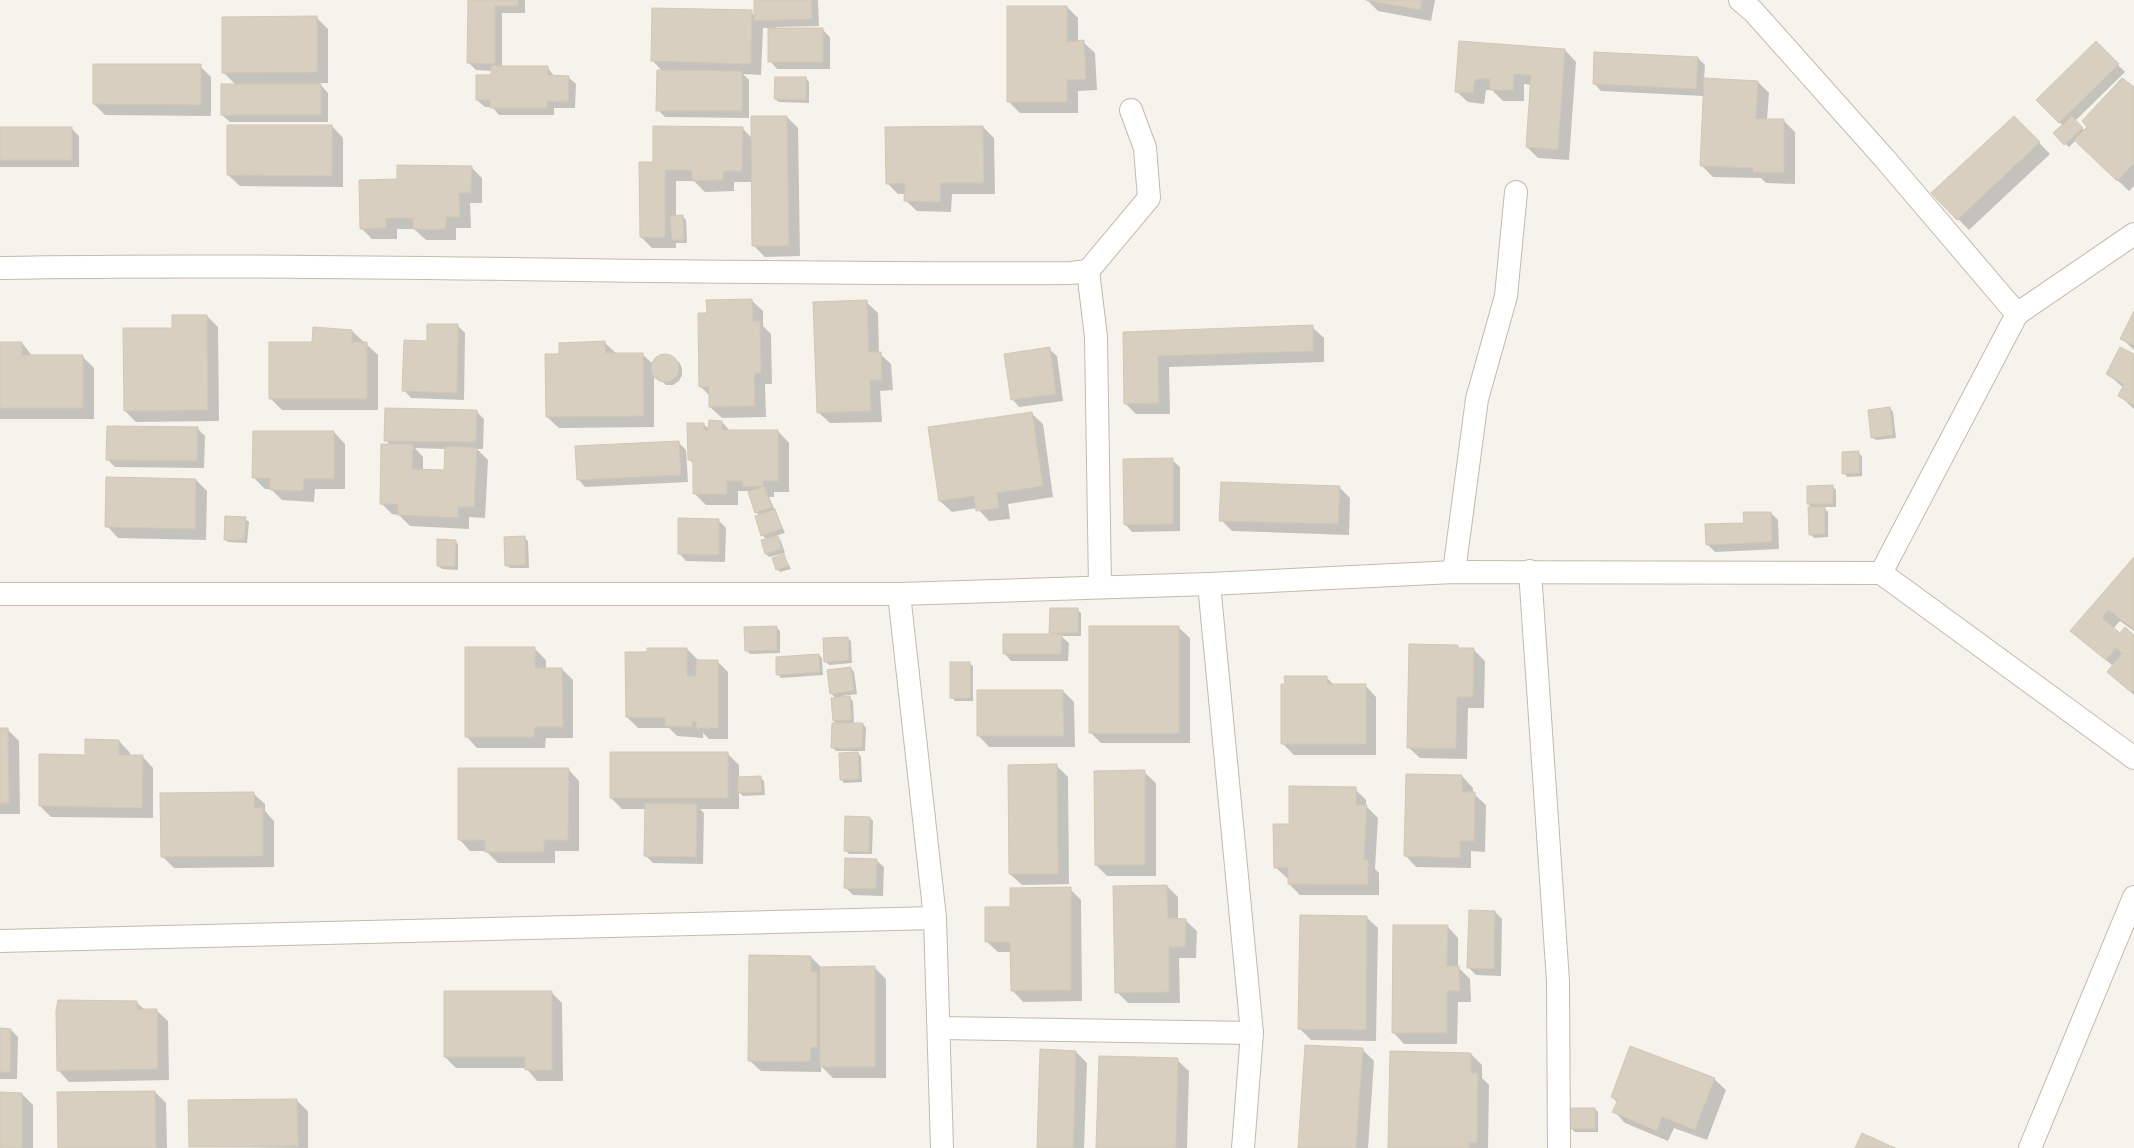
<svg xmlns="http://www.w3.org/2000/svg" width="2134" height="1148" font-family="Helvetica,sans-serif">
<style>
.shadow{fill:#0003;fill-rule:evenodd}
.building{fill:#d8cfc1;stroke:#d3c7b4}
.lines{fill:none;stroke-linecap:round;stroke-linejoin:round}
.minor-casing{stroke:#c2bbae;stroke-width:24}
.minor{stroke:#fff;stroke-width:22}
</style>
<rect width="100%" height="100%" fill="#f6f3ec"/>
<g class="shadow">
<polygon points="469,0 525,0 525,13 502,13 502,67 547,67 555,77 568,77 576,84 575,108 554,108 554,115 499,115 492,107 485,107 477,100 492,76 492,71 476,70 469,63"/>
<polygon points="755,0 818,0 819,26 776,27 776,30 823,30 830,37 830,69 777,69 770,61 770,28 763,28 761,75 743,74 749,80 749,118 665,117 658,110 663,72 652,60 751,12 755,16"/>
<polygon points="1367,0 1435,0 1431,21 1378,11"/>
<polygon points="1067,7 1078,18 1078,42 1083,42 1095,53 1097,90 1078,91 1078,113 1020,113 1009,102"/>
<polygon points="316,17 328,29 328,83 319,83 328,93 328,122 230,122 222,115 236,85 224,73"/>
<polygon points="1460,42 1565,50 1576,62 1569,160 1538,158 1527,147 1531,85 1524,84 1524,101 1503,101 1492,90 1486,90 1484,104 1468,102 1456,91"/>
<polygon points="2096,43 2125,72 2075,121 2085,131 2134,89 2134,186 2129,191 2076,140 2069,147 2065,144 2055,133 2063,126 2038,100"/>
<polygon points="1698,58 1705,65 1704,80 1758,82 1769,93 1767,120 1784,121 1795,132 1795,184 1766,183 1761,178 1713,177 1701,165 1704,96 1601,91 1594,83"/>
<polygon points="200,66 211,77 211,116 105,115 94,104"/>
<polygon points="806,78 809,82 809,103 779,102 775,99"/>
<polygon points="787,117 798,128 800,256 765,257 753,245 753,182 734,182 734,191 705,192 694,181 676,181 676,217 682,216 686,220 687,243 676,243 676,248 652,248 641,237 654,163 742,128 752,138"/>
<polygon points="2014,117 2050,154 1969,230 1958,219"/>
<polygon points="332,126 343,138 343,187 240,186 228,175"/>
<polygon points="983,127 994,138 995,194 952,194 951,212 917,211 905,200 906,194 898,194 887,183"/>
<polygon points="0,128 71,128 79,136 79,167 0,167"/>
<polygon points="471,167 482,178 482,203 470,203 471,228 456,228 456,240 426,240 414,229 397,229 397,239 372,239 361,228 398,180"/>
<polygon points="751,300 763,311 763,326 771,334 772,384 765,384 766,417 722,418 710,407 710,396 700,386 708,314"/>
<polygon points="866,302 878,313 879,353 891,364 893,390 880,391 882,422 830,423 818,412"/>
<polygon points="2134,314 2134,350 2122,339"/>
<polygon points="207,316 218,327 219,421 136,422 125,411 173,329"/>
<polygon points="458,326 465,333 464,400 411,398 404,390 428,342"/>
<polygon points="1312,327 1324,338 1324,362 1169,367 1170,414 1136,414 1125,403 1124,333"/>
<polygon points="352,331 378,355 378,410 282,410 271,399 313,344"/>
<polygon points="0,343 22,343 33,357 83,357 94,368 94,419 0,419"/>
<polygon points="605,343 617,354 642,354 653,364 655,359 661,355 668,355 679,362 682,368 682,375 679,381 673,385 666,385 654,374 654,427 559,428 547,417 561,355"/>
<polygon points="1049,349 1057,356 1063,401 1019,407 1012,399"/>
<polygon points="2134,355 2134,409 2119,395 2124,388 2107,374"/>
<polygon points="1890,408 1893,412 1896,438 1876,440 1872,437"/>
<path d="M476 411 484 419 483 449H477L488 460 485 518 469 517V529L410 526 399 515 392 514 381 503 390 445 386 440ZM415 448 446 449 445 471 423 470V457Z"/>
<polygon points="1031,413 1043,424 1053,497 1008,504 1010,519 989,521 977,508 952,512 940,501"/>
<polygon points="722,422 730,431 778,431 789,443 789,492 774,492 774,497 769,497 785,533 766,539 762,535 760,516 756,512 749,491 738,491 738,505 706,505 694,493 694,465 689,459 703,424 709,429"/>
<polygon points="197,428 205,436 204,468 115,467 108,460"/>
<polygon points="334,432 345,444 345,489 315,489 314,502 282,500 271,489 265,489 254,478"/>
<polygon points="679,443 686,450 688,482 585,487 578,479"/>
<polygon points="1858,453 1862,456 1862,476 1847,477 1844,473"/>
<polygon points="1172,460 1180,467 1180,531 1132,532 1125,524"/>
<polygon points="196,480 207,491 206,540 118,538 107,526"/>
<polygon points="1339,487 1350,498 1349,535 1232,531 1221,520"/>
<polygon points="1833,487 1836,490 1836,507 1823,507 1828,512 1828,537 1814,538 1810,534 1813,509 1808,504"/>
<polygon points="1771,513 1778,520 1779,549 1715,552 1707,544 1745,524"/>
<polygon points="245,519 249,522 247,543 228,542 225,539"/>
<polygon points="718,520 726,528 725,562 686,561 679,553"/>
<polygon points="524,538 528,541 529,568 510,568 506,565"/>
<polygon points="778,538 781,541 785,553 769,557 766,554"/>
<polygon points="455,541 458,544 458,570 442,569 438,566"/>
<polygon points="784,556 791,569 780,572 777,569"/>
<polygon points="2134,559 2134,631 2120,621 2113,629 2120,635 2134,637 2134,695 2108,672 2113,666 2072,631"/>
<polygon points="1077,610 1081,613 1081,636 1061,636 1069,643 1068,661 1011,661 1004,653 1054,636 1051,632"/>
<polygon points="1178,627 1190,638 1190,743 1101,743 1090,732"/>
<polygon points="777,628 780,631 780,653 750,654 746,650"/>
<polygon points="847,638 851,641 852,663 829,665 825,661"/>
<polygon points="1457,646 1460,649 1473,649 1485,661 1484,708 1468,708 1467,759 1420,758 1408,747"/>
<polygon points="534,648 546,660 546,669 562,669 573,680 573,738 546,738 545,748 477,748 466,736"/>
<polygon points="687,649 698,660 717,661 728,672 728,739 709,739 703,733 703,738 677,736 669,728 638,728 627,717 649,653"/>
<polygon points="819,655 822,658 823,675 781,678 778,674"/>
<polygon points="969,663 973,666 973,701 955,701 952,697"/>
<polygon points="851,668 854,672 857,694 842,696 843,698 850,698 853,701 854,724 863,724 866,728 865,751 836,751 832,747 837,724 834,721 836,699 831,693"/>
<polygon points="1326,677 1334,685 1365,685 1376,697 1376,755 1294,755 1282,743"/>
<polygon points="1063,691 1074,702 1075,747 989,747 978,735"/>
<polygon points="0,730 8,730 19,741 20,814 0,814"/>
<polygon points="119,741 130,753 130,756 142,756 153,768 153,818 51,817 40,806 86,756"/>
<polygon points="858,753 861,757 862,782 844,783 841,779"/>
<polygon points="728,754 739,765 739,778 760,777 764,781 765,795 743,796 739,792 739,809 700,809 704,813 703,864 653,863 645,855 647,809 622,809 611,798"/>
<polygon points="1056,765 1068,777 1069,884 1022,885 1010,874"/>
<polygon points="568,769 579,781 579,851 555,851 555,863 498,863 486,851 470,851 459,839"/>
<polygon points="1144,772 1156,783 1156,876 1107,876 1096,865"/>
<polygon points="1462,776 1473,788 1473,793 1486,805 1485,852 1471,851 1471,868 1416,867 1405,855"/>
<polygon points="1355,789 1366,800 1366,806 1378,818 1375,869 1379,873 1379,895 1300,895 1289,884 1289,878 1287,878 1275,867 1290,825"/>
<polygon points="253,793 265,804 265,811 274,821 274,867 174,868 162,856"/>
<polygon points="870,818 873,821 872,854 849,854 845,850"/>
<polygon points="876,860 884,867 883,896 853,895 846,888"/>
<polygon points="1167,886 1178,897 1178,919 1185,920 1197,931 1196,958 1179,958 1180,1003 1128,1003 1117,992"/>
<polygon points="1070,889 1081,900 1082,1001 1023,1002 1012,990 1012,952 998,952 986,941 1012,908"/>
<polygon points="1495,912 1502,919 1501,976 1476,975 1469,968"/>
<polygon points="1366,917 1378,928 1376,1041 1311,1040 1299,1028"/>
<polygon points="1447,926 1458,938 1458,967 1470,979 1471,1002 1458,1002 1457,1044 1404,1044 1393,1032"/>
<polygon points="811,957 822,968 874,967 886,979 886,1078 833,1078 821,1066 821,1072 761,1071 749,1060"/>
<polygon points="551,992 562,1003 563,1081 537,1081 526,1068 456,1068 445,1057"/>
<polygon points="136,1002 145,1010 156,1010 168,1021 169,1080 69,1082 58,1070"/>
<polygon points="0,1030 11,1030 18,1037 17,1079 0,1079"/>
<polygon points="1363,1050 1374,1061 1368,1148 1299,1148"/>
<polygon points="1076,1052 1087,1063 1084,1148 1038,1148"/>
<polygon points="1471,1054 1482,1065 1482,1078 1489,1085 1488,1148 1389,1148"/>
<polygon points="1177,1060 1189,1071 1187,1148 1098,1148"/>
<polygon points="1714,1079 1726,1090 1707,1140 1674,1128 1668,1141 1625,1123 1614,1111 1618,1103 1612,1097"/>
<polygon points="155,1092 166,1103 167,1148 59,1148"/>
<polygon points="0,1094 22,1094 33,1105 33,1148 0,1148"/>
<polygon points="296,1100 308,1111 308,1148 190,1147"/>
<polygon points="1595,1109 1598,1112 1598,1132 1575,1132 1571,1128"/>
</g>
<g class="building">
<polygon points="468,0 518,0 518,6 495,6 495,64 467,63"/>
<polygon points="754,0 811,0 812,19 754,21"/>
<polygon points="1366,0 1422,0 1420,10"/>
<polygon points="1007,6 1067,6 1067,42 1084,40 1086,79 1067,80 1067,102 1007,102"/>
<polygon points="652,8 752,10 751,64 651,61"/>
<polygon points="317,16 317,72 222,73 222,17"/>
<rect x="768" y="28" width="55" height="34"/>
<polygon points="1459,41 1565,49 1558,150 1526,147 1531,75 1514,74 1513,90 1490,90 1490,79 1475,79 1473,93 1455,92"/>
<polygon points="2096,41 2119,64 2059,123 2036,100"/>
<polygon points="1594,52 1698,57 1696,89 1593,84"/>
<polygon points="93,64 201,64 201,105 93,104"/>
<polygon points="491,66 548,66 548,75 569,76 568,101 547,101 547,108 490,108 490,100 476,100 476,75 491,75"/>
<polygon points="657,70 742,71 742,111 656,111"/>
<polygon points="775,77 806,77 806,100 774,99"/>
<polygon points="1704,78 1758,81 1756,119 1784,119 1784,173 1753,172 1753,168 1700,166"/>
<polygon points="2122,78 2134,87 2134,163 2117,181 2074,140 2087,127 2082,121"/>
<rect x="221" y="84" width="100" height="31"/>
<polygon points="751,116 787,116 789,246 752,246"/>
<polygon points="2014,116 2040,142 1957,220 1931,193"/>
<polygon points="2072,116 2083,128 2064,145 2053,133"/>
<polygon points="227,125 332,125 332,176 227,175"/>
<polygon points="653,126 743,127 742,171 723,171 723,180 692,181 692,170 665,170 665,237 640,237 639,162 653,162"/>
<polygon points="983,126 984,183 941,183 940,202 904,201 905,183 886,184 885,127"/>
<rect x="0" y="127" width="72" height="33"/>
<polygon points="397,165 472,166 471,193 459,193 460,217 446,217 446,229 413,229 413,218 386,218 386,228 360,229 359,180 397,179"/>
<polygon points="683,215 684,240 672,240 670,216"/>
<polygon points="752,299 753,321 760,321 761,373 754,373 755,406 709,407 709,387 699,387 698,313 707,313 706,300"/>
<polygon points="867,300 869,352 881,352 882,380 870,380 871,411 817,413 813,302"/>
<polygon points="2134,311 2134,345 2120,339"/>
<polygon points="172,315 207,315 208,410 124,411 123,328 172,328"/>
<polygon points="427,324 458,324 457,393 402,391 404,340 427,341"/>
<polygon points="1313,325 1313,351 1158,356 1159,403 1124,404 1123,332"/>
<polygon points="313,327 352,330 352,342 367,342 367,399 269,399 269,342 312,342"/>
<polygon points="605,341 606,353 643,353 644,416 546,417 545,354 559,354 559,343"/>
<polygon points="0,342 22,342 22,355 83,355 83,408 0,408"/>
<polygon points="1050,347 1056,394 1011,400 1004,354"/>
<polygon points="2120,347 2134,354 2134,405 2118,396 2124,384 2106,374"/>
<circle cx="665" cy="368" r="14"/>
<polygon points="1890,407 1893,435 1871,438 1868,410"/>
<polygon points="385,408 477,410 476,442 384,441"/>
<polygon points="1032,412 1043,486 997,493 999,508 976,511 974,496 939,501 928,427"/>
<polygon points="709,420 722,421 722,430 778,430 778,481 763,481 764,486 743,487 743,481 727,481 727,494 693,494 693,460 688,460 687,423 704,423 704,430 708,430"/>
<polygon points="107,426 198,427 197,461 106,460"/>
<polygon points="253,431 334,431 334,479 304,479 303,491 270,490 270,478 252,478"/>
<polygon points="679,441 681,475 577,480 575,446"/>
<polygon points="381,444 413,444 412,469 444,470 445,446 477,448 474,507 458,507 458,518 398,515 398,504 380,504"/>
<polygon points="1859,451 1859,473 1842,474 1842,452"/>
<polygon points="1173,458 1173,524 1124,525 1123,459"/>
<polygon points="106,477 196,479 195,529 105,527"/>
<polygon points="1221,482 1340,486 1338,524 1219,521"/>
<polygon points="1833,485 1833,504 1807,504 1807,486"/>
<polygon points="764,486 772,507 755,513 748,492"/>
<polygon points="1808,507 1825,507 1825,534 1809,535"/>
<polygon points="775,509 782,529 761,536 755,516"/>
<polygon points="1743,512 1771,512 1772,542 1706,545 1705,524 1744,523"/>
<polygon points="225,516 246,517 244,540 224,540"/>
<polygon points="678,518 719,519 719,555 678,554"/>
<polygon points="525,536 526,565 505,566 504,537"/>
<polygon points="778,536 782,549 765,554 761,540"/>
<polygon points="437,539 456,540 455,567 437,566"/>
<polygon points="784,554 788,566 776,570 772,558"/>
<polygon points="2134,557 2134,629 2108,610 2102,618 2120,633 2125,627 2134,635 2134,689 2131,692 2107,672 2122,653 2116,648 2106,660 2070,631"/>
<polygon points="1050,608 1078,608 1078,633 1049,633"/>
<polygon points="777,626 777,650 745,651 744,627"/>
<rect x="1089" y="626" width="90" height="107"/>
<polygon points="1003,634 1062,634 1061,654 1003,654"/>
<polygon points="848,637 849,660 824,662 823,638"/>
<polygon points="1409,644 1458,645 1458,648 1474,648 1473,697 1457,697 1456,749 1407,748"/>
<polygon points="465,647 535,647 535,668 562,668 563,727 535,727 534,737 465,737"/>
<polygon points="647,648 687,648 687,676 696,676 696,660 718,660 718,728 696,728 696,721 692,721 692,727 665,726 665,717 626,717 625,652 647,652"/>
<polygon points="819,654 820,672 776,675 776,657"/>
<rect x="950" y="662" width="20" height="36"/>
<polygon points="851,667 854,691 830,694 827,670"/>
<polygon points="1284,676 1327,676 1327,684 1366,684 1366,744 1281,744 1281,684 1285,684"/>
<polygon points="977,690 1063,690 1064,736 977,736"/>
<polygon points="850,696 851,720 833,721 831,698"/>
<polygon points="832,723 863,723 862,748 831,748"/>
<polygon points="0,728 8,728 9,803 0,803"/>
<polygon points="85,739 119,740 119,755 143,755 142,808 39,806 39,754 85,755"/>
<rect x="610" y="752" width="118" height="46"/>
<polygon points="858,752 859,779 840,780 839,753"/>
<polygon points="1057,764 1058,874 1009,874 1008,765"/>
<polygon points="458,768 569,768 568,840 544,840 544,852 485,852 485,840 458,840"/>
<polygon points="1145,770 1145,865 1095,865 1094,771"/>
<polygon points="1406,774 1462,775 1462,792 1475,792 1474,841 1460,841 1460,858 1404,856"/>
<polygon points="761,776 762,792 738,793 738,777"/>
<polygon points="1289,786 1356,787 1356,805 1367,805 1364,860 1368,860 1368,885 1288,884 1288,867 1274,868 1273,824 1289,824"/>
<polygon points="254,792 254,808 263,808 263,856 161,857 160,793"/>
<polygon points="645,803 697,804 696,857 644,856"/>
<polygon points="845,816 870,817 869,852 844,851"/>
<polygon points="845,858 877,859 876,889 844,888"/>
<polygon points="1167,885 1168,918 1186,919 1185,947 1169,947 1169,992 1115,993 1113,886"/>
<polygon points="1071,887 1071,990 1011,991 1010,942 985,942 985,907 1010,907 1010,888"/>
<polygon points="1469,910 1495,911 1494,969 1467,968"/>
<polygon points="1300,915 1367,916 1366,1030 1298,1029"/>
<polygon points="1393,925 1448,925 1447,966 1459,966 1460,991 1447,991 1447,1033 1392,1033"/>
<polygon points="749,955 811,956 811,972 817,972 817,1047 811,1047 810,1061 748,1061"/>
<polygon points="875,966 875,1067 820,1067 820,967"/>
<polygon points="444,991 552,991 552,1070 525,1070 525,1057 444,1057"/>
<polygon points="58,1000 137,1001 137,1009 157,1009 158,1069 57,1071 56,1011"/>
<polygon points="0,1028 11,1029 10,1072 0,1072"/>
<polygon points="1305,1045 1363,1048 1356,1148 1298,1148"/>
<polygon points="1630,1046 1715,1078 1695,1130 1662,1117 1657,1131 1612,1112 1618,1100 1611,1097"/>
<polygon points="1040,1049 1076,1051 1073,1148 1037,1148"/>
<polygon points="1390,1051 1471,1053 1471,1073 1478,1073 1477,1143 1469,1142 1469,1148 1388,1148"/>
<polygon points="1099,1056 1178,1058 1176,1148 1096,1148"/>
<polygon points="155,1091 156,1148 58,1148 57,1092"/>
<polygon points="0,1092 22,1093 22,1148 0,1148"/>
<polygon points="297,1099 298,1146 189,1147 188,1100"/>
<rect x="1570" y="1108" width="25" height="21"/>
<polygon points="1862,1133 1895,1148 1855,1148"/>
</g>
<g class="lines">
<g class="minor-casing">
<g id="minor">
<polyline points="1740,0 1753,11 1885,159 2017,314"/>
<path d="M0 268C357 262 714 276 1071 273L1088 271 1149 198 1145 148 1131 110"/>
<polyline points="1088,271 1096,337 1100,587"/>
<polyline points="1530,571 1558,981 1559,1148"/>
<polyline points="1454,572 1477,399 1506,296 1516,192"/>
<polyline points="1881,573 2017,314 2134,234"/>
<polyline points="1209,584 1252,1033 1243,1148"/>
<polyline points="0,594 899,594 1209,584 1454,572 1881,573 2134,758"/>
<polyline points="899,594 935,918 942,1148"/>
<polyline points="0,941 935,918"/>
<polyline points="939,1028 1252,1033"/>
<polyline points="2030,1148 2134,897"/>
</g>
</g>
<use href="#minor" class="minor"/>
</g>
</svg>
